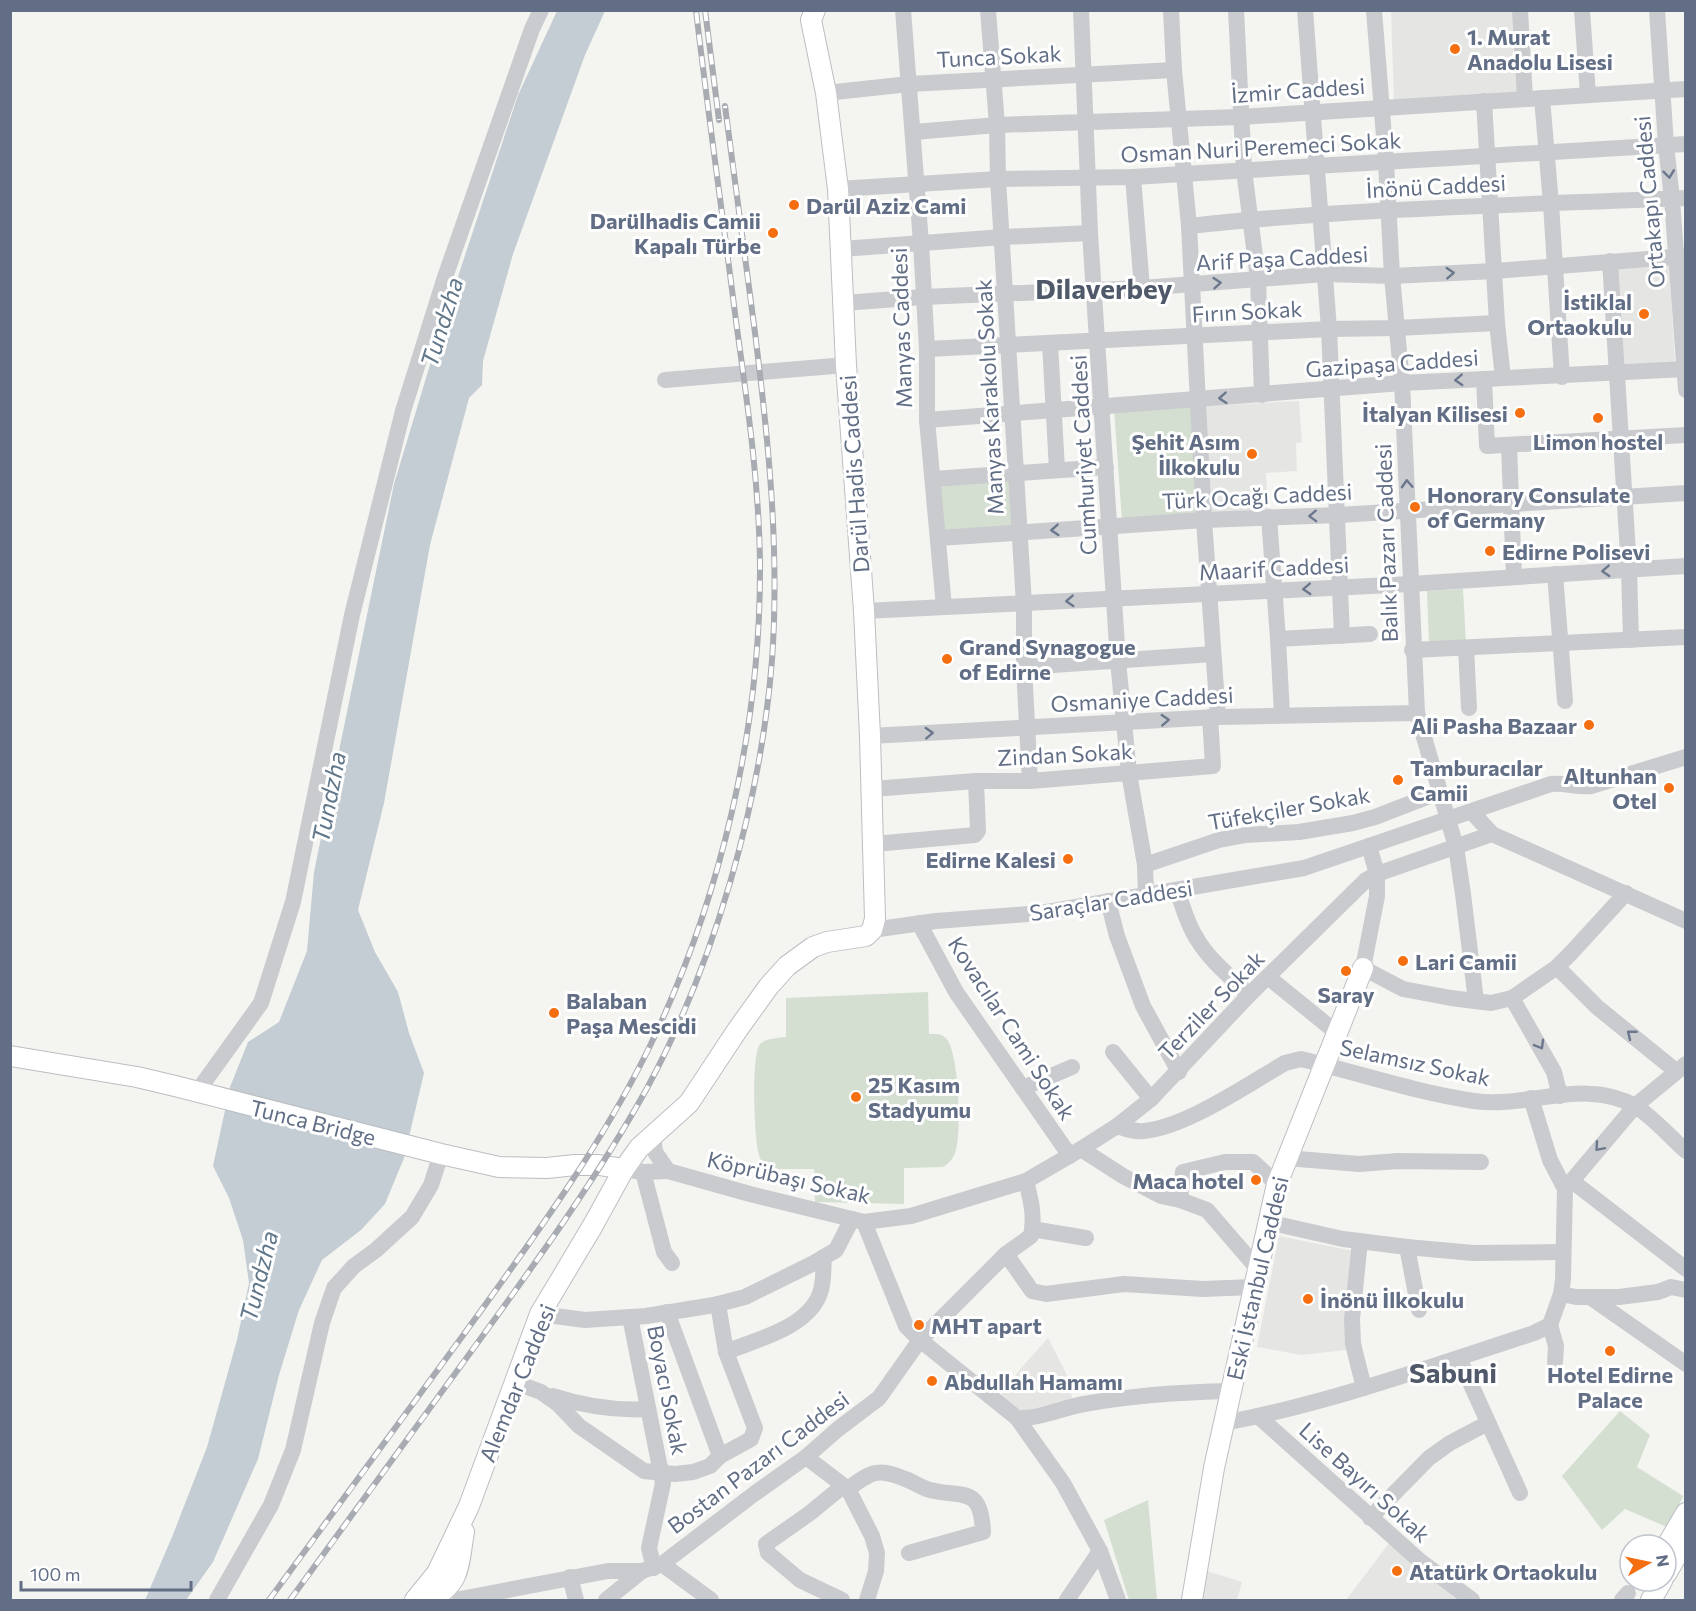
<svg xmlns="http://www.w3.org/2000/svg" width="1696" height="1611" font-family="Commissioner,sans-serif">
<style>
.built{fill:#e5e6e4}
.green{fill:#d4ded1}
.water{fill:#c4cdd3}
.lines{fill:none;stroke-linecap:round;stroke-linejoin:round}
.major-casing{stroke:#bbbec2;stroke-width:22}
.minor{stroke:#c9cbcf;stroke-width:16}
.major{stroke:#fff;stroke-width:20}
.rail-casing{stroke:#a8acb2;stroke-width:6}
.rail{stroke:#fff;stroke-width:4;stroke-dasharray:11;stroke-linecap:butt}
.oneway{stroke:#6b778c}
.poi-dot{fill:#f56f10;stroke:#fff;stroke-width:2}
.labels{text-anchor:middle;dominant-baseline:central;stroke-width:6;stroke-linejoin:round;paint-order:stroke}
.poi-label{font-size:22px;font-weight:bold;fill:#616e85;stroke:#fff;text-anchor:start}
.street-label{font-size:22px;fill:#616e85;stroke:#fff}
.water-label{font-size:24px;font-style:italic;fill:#61778a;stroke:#fff}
.district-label{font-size:28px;font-weight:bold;fill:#505969;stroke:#fff}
</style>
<rect width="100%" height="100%" fill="#f4f5f1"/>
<g class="built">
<polygon points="1391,11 1514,11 1520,87 1515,93 1394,100"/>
<polygon points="1669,263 1675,363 1618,366 1614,265"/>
<polygon points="1299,401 1302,442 1296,443 1297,471 1266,473 1268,510 1211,514 1205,406"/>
<polygon points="1279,1236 1354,1251 1346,1350 1301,1355 1257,1347"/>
<polygon points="1048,1338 1067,1375 1073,1402 1025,1415 1001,1395 1022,1367"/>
<polygon points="1390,1542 1461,1600 1346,1600"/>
<polygon points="1207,1571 1242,1582 1237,1600 1203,1600"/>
</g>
<g class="green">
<polygon points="1192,405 1197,514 1122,521 1114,409"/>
<polygon points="1010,477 1014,531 941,536 937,482"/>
<polygon points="1463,589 1466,643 1429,644 1427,591"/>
<path d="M928 992 929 1034C935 1034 941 1033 946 1038 959 1051 962 1135 955 1153 953 1159 948 1164 943 1167L904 1168V1204L815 1202 814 1169H770C764 1166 761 1162 759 1155 754 1140 751 1055 760 1044 766 1038 778 1038 786 1037V998Z"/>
<polygon points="1620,1411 1650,1435 1637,1467 1683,1496 1669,1528 1625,1509 1602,1530 1562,1476"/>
<polygon points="1148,1500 1157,1600 1129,1600 1104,1520"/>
</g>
<polygon class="water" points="557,11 605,11 585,55 513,254 483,361 482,385 469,398 430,545 384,803 358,910 375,952 398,992 409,1033 424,1073 404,1158 385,1204 361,1230 322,1260 299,1310 279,1375 258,1459 213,1562 186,1600 145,1600 172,1537 207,1447 237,1340 249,1283 243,1240 229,1198 213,1166 230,1087 248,1042 279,1022 307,951 314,872 394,484 442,325 518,95"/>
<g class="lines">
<g class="major-casing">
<g id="major">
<polyline points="10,1056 137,1077 175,1086 441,1154 499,1167 547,1168 575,1165 599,1165 624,1169"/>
<polyline points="1666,1547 1686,1513"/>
<polyline points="1666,1574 1686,1540"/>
<polyline points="415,1600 437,1573 469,1506 540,1314 592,1227 624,1169 639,1148 689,1103 738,1029 769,986 787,966 813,947 827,942 866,936 872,930 875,919 870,736 864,611 846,365 838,189 826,93 811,20 815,10"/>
<path d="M430 1600C462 1582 458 1565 464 1532"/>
<polyline points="1192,1600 1214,1468 1277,1184 1363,968"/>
<polyline points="1651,1600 1662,1581"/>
</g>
</g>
<g class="minor">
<polyline points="903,10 921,243 927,349 927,420 944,607"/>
<polyline points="988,10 997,125 998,179 1024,604 1024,667 1030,781"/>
<polyline points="1081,10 1090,233 1118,661 1129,773 1145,865 1146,895"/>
<polyline points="1171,10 1174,70 1189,226 1204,520 1218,717"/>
<polyline points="1236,10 1244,170 1258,279 1262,395"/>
<polyline points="1305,10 1329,329 1342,636"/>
<polyline points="1374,10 1386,162 1392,276 1402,383 1417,713 1456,847 1463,894 1476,1001"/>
<polyline points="1520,10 1525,99"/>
<polyline points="1582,10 1588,95"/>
<polyline points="1657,10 1666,145 1672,199 1686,390"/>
<polyline points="826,93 909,84 1174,70"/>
<polyline points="1542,98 1551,204 1562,377"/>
<polyline points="1484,101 1497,323 1503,378"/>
<polyline points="914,132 997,125 1240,117 1686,89"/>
<polyline points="1133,177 1142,288"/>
<polyline points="838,189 998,179 1133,177 1686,144"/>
<path d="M1189 226C1354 208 1520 205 1686 198"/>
<polyline points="842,249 1003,237 1090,233"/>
<polyline points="1610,261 1629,570 1631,640"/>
<polyline points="844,303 923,297 1142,288 1325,274 1392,276 1495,271 1686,256"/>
<polyline points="1050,343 1057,470"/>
<polyline points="927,349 1329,329 1397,328 1497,323"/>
<polyline points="1484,379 1487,446 1686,435"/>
<polyline points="665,380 846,365"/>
<polyline points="927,420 1402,383 1686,369"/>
<polyline points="1509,446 1514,577"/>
<polyline points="933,479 1106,467"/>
<polyline points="1269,517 1278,639 1282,714"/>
<polyline points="939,538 1204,520 1339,515 1686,493"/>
<polyline points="1555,574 1565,701"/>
<polyline points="864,611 1411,584 1686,566"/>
<polyline points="1278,639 1370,634"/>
<polyline points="1466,648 1469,708"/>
<polyline points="1412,650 1686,637"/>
<polyline points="1024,667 1213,654"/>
<polyline points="870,736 1218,717 1417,713"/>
<polyline points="872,789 976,781 1030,781 1213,766 1210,717"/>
<polyline points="1471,811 1492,834 1686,921"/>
<polyline points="874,844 975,835 978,831 976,781"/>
<polyline points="1369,846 1377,874 1377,896 1363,968 1403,989 1451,998 1491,1003 1512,998 1557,967 1571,953 1626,893"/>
<polyline points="1145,865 1219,840 1246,835 1299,832 1353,823 1375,817 1440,792"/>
<path d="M1177 890C1183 907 1187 924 1197 939 1210 961 1231 977 1249 995"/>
<polyline points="1108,901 1117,936 1143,1006 1179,1072"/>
<polyline points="919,923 956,992 1070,1156"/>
<path d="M872 930 936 921 1041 913 1304 868 1551 784C1565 782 1577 788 1591 786L1686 757"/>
<polyline points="1557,967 1597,1007 1676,1071"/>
<polyline points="1268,977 1337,1033"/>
<polyline points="1512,998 1554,1072 1560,1096"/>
<polyline points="1113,1052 1151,1099"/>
<polyline points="1023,1088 1072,1067"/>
<polyline points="197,1092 261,1003 293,902 352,615 403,411 445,277 532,29 541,10"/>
<path d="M1117 1126C1126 1129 1134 1132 1144 1131 1186 1127 1247 1085 1285 1063L1301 1059C1358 1073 1415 1092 1474 1101 1527 1109 1585 1077 1635 1106 1653 1117 1670 1137 1686 1151"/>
<polyline points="653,1135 655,1152 668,1171"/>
<polyline points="1081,1149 1123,1176 1161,1196 1180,1200 1207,1210 1257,1268"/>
<polyline points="1286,1158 1359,1164 1398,1161 1481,1162"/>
<polyline points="624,1169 643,1172 668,1171 750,1194 864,1222 911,1216 1026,1181 1081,1149 1117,1126 1151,1099 1249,995 1366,880 1377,874 1492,834"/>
<polyline points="643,1172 664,1252 672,1263"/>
<polyline points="1572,1181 1686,1269"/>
<polyline points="1565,1189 1635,1106 1686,1064"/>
<polyline points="1180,1200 1183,1172 1225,1162 1253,1162 1277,1184"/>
<polyline points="864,1222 906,1326 920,1340 1017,1418 1063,1483 1100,1551 1118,1600"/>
<polyline points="1267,1222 1343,1239 1407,1247 1473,1253 1563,1252"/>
<polyline points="1032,1229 1086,1238"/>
<polyline points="1360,1241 1352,1319 1353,1344 1364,1388"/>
<polyline points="1407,1247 1419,1310"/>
<polyline points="1006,1254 1032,1291 1046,1294 1124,1284 1203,1289 1253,1287"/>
<polyline points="1561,1294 1576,1297 1619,1297 1658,1292 1671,1287 1686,1290"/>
<polyline points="1590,1297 1686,1364"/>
<polyline points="667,1312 720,1456"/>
<polyline points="540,1314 585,1320 646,1316 714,1305 745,1297 814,1263 836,1250 852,1219"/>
<polyline points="630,1317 663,1483 649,1548 654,1568"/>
<polyline points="1550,1325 1556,1346 1555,1362"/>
<path d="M726 1352C758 1339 811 1327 821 1290 824 1280 823 1267 824 1257"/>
<polyline points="1459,1358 1520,1493"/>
<polyline points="514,1382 541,1392 558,1404 579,1426 644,1471 675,1474 693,1472 710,1466 720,1456 751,1439 755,1428 726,1352 718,1304"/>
<path d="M553 1396C584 1406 615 1411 648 1409"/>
<polyline points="1258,1416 1420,1561 1472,1600"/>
<path d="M1017 1418C1041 1419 1061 1408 1084 1404 1135 1395 1180 1392 1231 1391"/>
<path d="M1224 1423C1330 1403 1432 1366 1534 1333L1550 1325 1561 1294 1563 1279 1565 1189 1550 1160 1531 1098"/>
<polyline points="806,1457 848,1489 872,1536 877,1553 876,1571 867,1600"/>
<path d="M848 1489C873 1470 879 1468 908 1480 915 1483 922 1488 930 1490 963 1498 981 1485 983 1532L909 1553"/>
<polyline points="1370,1518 1429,1458 1450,1443 1488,1423"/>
<polyline points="662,1564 711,1600"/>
<polyline points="570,1577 576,1600"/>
<polyline points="460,1599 608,1571 642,1571"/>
<polyline points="217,1600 271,1505 293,1450 322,1323 334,1288 354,1266 376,1250 412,1217 431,1185 441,1154"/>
<path d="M606 1600 642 1571 662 1564 754 1494 806 1457 838 1429 879 1398 920 1340 1006 1254 1031 1236C1035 1216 1031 1200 1026 1181"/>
<polyline points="842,1600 800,1580 768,1553 766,1544 810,1513 843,1486"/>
<polyline points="1067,1600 1100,1551"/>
<polyline points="1622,1600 1628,1593"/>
</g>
<use href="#major" class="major"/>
<g class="rail-casing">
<g id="rail">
<polyline points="705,10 719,120"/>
<path d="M269 1600C334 1512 399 1423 464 1334 530 1243 598 1151 648 1050 721 900 761 729 760 563 759 481 747 401 736 321 723 217 708 114 696 10"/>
<path d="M290 1600C351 1517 412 1433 473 1349 534 1265 596 1180 646 1090 714 965 761 802 772 660 780 548 768 436 754 325 744 252 735 179 725 106"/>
</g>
</g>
<use href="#rail" class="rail"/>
</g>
<defs><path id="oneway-chevron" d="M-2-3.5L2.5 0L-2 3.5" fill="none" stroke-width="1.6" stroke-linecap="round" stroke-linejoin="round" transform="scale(1.5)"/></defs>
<g class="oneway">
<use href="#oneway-chevron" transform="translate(1669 174) rotate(83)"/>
<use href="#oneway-chevron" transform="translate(1450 273) rotate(-3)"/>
<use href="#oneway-chevron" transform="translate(1217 283) rotate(-5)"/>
<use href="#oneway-chevron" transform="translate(1459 380) rotate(177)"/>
<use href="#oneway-chevron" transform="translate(1223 398) rotate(176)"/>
<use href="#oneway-chevron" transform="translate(1407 484) rotate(-93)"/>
<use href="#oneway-chevron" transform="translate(1313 516) rotate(178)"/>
<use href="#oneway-chevron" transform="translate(1055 530) rotate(176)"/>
<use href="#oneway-chevron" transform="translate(1606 571) rotate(177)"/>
<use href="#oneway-chevron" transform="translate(1307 589) rotate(177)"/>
<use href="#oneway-chevron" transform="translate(1070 601) rotate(177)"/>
<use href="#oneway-chevron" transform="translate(1165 720) rotate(-3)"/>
<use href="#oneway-chevron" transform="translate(929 733) rotate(-3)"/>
<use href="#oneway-chevron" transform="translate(1631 1034) rotate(-141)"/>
<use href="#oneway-chevron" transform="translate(1540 1045) rotate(60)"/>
<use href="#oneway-chevron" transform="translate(1599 1147) rotate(131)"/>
</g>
<g class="poi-dot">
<circle cx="1455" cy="49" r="6"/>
<circle cx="794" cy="205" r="6"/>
<circle cx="773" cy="233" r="6"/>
<circle cx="1644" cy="314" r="6"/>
<circle cx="1520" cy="413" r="6"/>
<circle cx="1598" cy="418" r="6"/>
<circle cx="1252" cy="454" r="6"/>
<circle cx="1415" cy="507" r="6"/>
<circle cx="1490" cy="551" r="6"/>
<circle cx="947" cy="659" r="6"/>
<circle cx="1589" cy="725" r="6"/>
<circle cx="1398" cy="780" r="6"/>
<circle cx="1669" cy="788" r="6"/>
<circle cx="1068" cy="859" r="6"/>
<circle cx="1403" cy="961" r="6"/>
<circle cx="1346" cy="971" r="6"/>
<circle cx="554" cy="1013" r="6"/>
<circle cx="856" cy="1097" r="6"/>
<circle cx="1256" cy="1180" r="6"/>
<circle cx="1308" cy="1299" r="6"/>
<circle cx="919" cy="1325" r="6"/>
<circle cx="1610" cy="1351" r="6"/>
<circle cx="932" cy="1381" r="6"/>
<circle cx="1397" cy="1571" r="6"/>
</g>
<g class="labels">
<g class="poi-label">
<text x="1467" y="36">1. Murat<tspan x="1467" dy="25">Anadolu Lisesi</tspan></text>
<text x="806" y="205">Darül Aziz Cami</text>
<text x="761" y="220" text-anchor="end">Darülhadis Camii<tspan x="761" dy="25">Kapalı Türbe</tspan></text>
<text x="1632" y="301" text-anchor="end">İstiklal<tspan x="1632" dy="25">Ortaokulu</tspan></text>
<text x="1508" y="413" text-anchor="end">İtalyan Kilisesi</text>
<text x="1240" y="441" text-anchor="end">Şehit Asım<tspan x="1240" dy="25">İlkokulu</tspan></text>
<text x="1598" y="441" text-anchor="middle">Limon hostel</text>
<text x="1427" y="494">Honorary Consulate<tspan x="1427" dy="25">of Germany</tspan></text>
<text x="1502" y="551">Edirne Polisevi</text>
<text x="959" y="646">Grand Synagogue<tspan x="959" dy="25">of Edirne</tspan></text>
<text x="1577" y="725" text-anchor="end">Ali Pasha Bazaar</text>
<text x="1410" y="767">Tamburacılar<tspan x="1410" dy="25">Camii</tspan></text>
<text x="1657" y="775" text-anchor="end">Altunhan<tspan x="1657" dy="25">Otel</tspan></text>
<text x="1056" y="859" text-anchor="end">Edirne Kalesi</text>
<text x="1415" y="961">Lari Camii</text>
<text x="1346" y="994" text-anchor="middle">Saray</text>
<text x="566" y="1000">Balaban<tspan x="566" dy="25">Paşa Mescidi</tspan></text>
<text x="868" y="1084">25 Kasım<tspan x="868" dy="25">Stadyumu</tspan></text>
<text x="1244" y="1180" text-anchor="end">Maca hotel</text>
<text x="1320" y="1299">İnönü İlkokulu</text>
<text x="931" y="1325">MHT apart</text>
<text x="1610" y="1374" text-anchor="middle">Hotel Edirne<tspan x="1610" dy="25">Palace</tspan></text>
<text x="944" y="1381">Abdullah Hamamı</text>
<text x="1409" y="1571">Atatürk Ortaokulu</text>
</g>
<g class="street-label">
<text transform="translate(999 56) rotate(-3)">Tunca Sokak</text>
<text transform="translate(1298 90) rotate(-4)">İzmir Caddesi</text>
<text transform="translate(1261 147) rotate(-3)">Osman Nuri Peremeci Sokak</text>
<text transform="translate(1436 186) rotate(-3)">İnönü Caddesi</text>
<text transform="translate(1649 202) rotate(-95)">Ortakapı Caddesi</text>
<text transform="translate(1282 258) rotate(-3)">Arif Paşa Caddesi</text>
<text transform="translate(1247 311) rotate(-3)">Fırın Sokak</text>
<text transform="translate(901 328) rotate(-92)">Manyas Caddesi</text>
<text transform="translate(1392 363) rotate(-4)">Gazipaşa Caddesi</text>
<text transform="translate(989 397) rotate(-93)">Manyas Karakolu Sokak</text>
<text transform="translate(1083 455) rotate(-93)">Cumhuriyet Caddesi</text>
<text transform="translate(854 474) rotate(-94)">Darül Hadis Caddesi</text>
<text transform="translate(1257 496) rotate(-3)">Türk Ocağı Caddesi</text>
<text transform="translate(1386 543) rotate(-92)">Balık Pazarı Caddesi</text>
<text transform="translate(1274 568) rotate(-3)">Maarif Caddesi</text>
<text transform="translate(1142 699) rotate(-3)">Osmaniye Caddesi</text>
<text transform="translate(1065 754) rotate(-3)">Zindan Sokak</text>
<text transform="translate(1289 808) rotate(-10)">Tüfekçiler Sokak</text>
<text transform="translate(1111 900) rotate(-9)">Saraçlar Caddesi</text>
<text transform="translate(1211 1005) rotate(-46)">Terziler Sokak</text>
<text transform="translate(1012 1028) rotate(57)">Kovacılar Cami Sokak</text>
<text transform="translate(1415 1062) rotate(12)">Selamsız Sokak</text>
<text transform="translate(313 1122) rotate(14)">Tunca Bridge</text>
<text transform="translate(789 1177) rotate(13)">Köprübaşı Sokak</text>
<text transform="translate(1257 1278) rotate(-77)">Eski İstanbul Caddesi</text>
<text transform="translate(517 1383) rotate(-68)">Alemdar Caddesi</text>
<text transform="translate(668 1390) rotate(79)">Boyacı Sokak</text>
<text transform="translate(758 1462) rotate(-37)">Bostan Pazarı Caddesi</text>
<text transform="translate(1365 1482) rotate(42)">Lise Bayırı Sokak</text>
</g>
<g class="water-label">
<text transform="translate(441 322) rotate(-73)">Tundzha</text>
<text transform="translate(328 797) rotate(-79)">Tundzha</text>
<text transform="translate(258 1276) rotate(-76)">Tundzha</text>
</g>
<g class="district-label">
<text x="1104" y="288">Dilaverbey</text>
<text x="1453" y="1372">Sabuni</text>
</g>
</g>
<rect width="1696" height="1611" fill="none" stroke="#616e85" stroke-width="24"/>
<g transform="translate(1648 1563) rotate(81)"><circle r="28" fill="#ffffff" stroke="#c0c5ce" stroke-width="1.5"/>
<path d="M0-4.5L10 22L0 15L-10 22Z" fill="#f56f10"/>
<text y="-9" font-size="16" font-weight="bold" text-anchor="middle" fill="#616e85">N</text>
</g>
<path d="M21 1581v9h170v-9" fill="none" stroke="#616e85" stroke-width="3"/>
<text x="30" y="1581" font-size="18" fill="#616e85" stroke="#ffffff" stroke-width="4.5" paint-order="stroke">100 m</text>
</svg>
